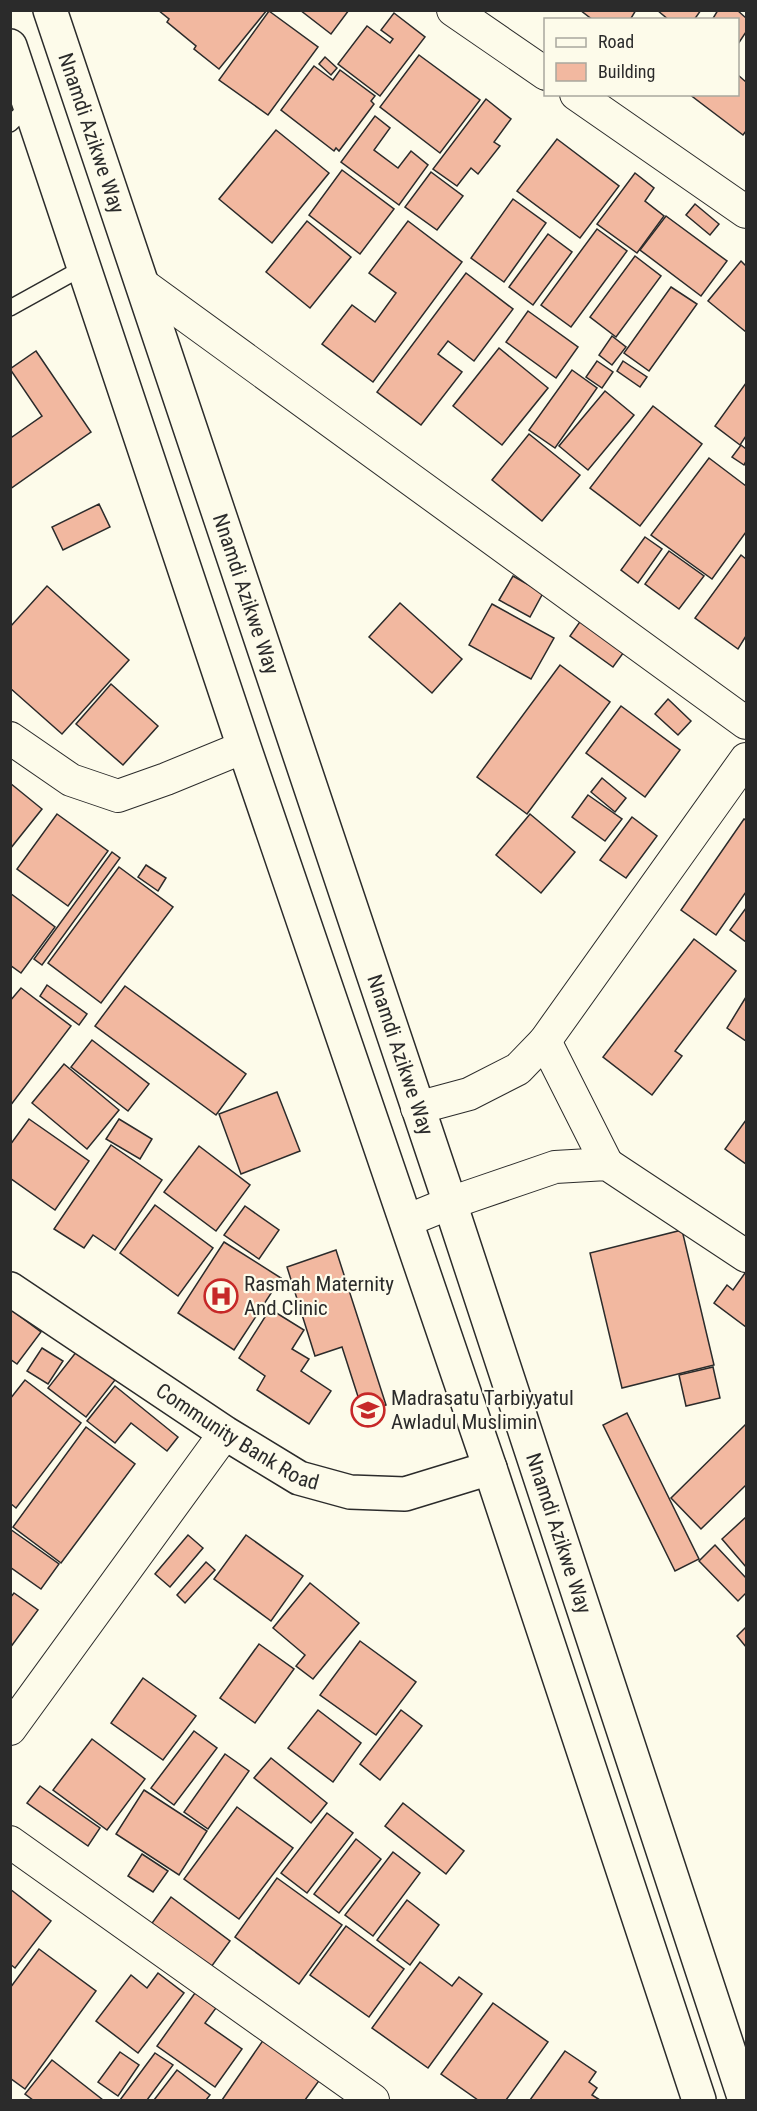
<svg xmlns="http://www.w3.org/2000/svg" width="757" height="2111" font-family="'Roboto Condensed',sans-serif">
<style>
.building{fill:#f2b8a0;stroke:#2b2b2b;stroke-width:1.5}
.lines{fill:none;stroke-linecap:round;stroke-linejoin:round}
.service-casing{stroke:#2b2b2b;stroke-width:18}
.minor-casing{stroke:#2b2b2b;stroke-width:34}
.tertiary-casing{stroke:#2b2b2b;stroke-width:36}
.trunk-casing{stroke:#2b2b2b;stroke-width:36}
.service{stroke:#fdfbea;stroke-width:15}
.minor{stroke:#fdfbea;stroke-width:32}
.tertiary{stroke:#fdfbea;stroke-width:33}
.trunk{stroke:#fdfbea;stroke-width:33}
.labels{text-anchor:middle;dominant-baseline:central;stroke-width:4.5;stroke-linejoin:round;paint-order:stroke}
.street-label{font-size:21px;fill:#2b2b2b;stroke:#fdfbea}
.poi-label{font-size:21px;fill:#2b2b2b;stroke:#fdfbea;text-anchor:start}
</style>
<rect width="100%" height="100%" fill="#fdfbea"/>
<g class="building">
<polygon points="158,10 267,10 219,69 194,49 196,46 167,22 169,19"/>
<polygon points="300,10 349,10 331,34"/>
<polygon points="580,10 636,10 630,20 593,20"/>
<polygon points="657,10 701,10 694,20 669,20"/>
<polygon points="718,10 737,10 746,18 746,32 738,44 738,20 712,20"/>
<polygon points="269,11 318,47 268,115 219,80"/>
<polygon points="394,13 425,37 380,96 338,64 367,26 390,43 393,39 381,30"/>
<polygon points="419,55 480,100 440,153 380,107"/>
<polygon points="325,57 337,68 331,75 319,64"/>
<polygon points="314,66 333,80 340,70 375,96 371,101 374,104 339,151 336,148 334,151 281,110"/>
<polygon points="738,75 746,82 746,131 743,135 689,94 738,94"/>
<polygon points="486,99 511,119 494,142 500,146 478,174 471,168 457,186 433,169"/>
<polygon points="375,116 390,128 374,150 398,168 411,151 428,165 399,205 341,162"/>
<polygon points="276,130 329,173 272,243 219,199"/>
<polygon points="557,139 619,186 580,238 517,191"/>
<polygon points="342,170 394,209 360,254 309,215"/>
<polygon points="431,172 463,196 437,230 405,207"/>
<polygon points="635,173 654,188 645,201 664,216 637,253 597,224"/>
<polygon points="513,199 546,223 504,282 471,258"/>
<polygon points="695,204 719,224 710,235 686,215"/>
<polygon points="666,216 727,261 701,296 640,250"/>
<polygon points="307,221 351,257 310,308 266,272"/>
<polygon points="408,221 462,262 373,382 322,344 352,305 375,322 396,293 369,273"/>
<polygon points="597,229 627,251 571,327 541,305"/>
<polygon points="548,234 572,252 533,305 509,287"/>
<polygon points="635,256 661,276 616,337 590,317"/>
<polygon points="741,261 746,266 746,332 708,301"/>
<polygon points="466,273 513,309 474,361 448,341 438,354 462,372 421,425 377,392"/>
<polygon points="671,287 697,304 649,371 624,353"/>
<polygon points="528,311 578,347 556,378 506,342"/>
<polygon points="612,336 626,347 612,365 599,355"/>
<polygon points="499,348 548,388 502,445 453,406"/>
<polygon points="36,351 91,432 10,489 10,434 12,437 42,416 10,369"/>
<polygon points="597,361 613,372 602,388 586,377"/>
<polygon points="623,361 647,377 640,387 617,371"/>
<polygon points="572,370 597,388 555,448 529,430"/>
<polygon points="746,383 746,436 740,445 715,426"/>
<polygon points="605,391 634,415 588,470 559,446"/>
<polygon points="653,406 702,444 640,526 590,488"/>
<polygon points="529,434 580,475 542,521 492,480"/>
<polygon points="741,445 746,449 746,461 744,465 732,457"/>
<polygon points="709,458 746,486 746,532 712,579 651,535"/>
<polygon points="99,504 110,527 63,550 52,527"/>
<polygon points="645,537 662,549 638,583 621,570"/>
<polygon points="669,551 704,576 679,609 645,584"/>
<polygon points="741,555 746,559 746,636 738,649 695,618"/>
<polygon points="513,576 543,593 530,617 499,600"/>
<polygon points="47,586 129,660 62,734 10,688 10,627"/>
<polygon points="400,603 462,659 432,693 369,637"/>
<polygon points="492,604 554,638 531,679 469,645"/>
<polygon points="586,613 629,645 613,667 570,636"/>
<polygon points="560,665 610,702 527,814 477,777"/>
<polygon points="111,684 158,726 123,765 76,724"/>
<polygon points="668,699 691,721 678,735 655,714"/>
<polygon points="621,706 680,750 645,797 586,753"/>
<polygon points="602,778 626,798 615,812 591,792"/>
<polygon points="10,783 42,809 10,849"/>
<polygon points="588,795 622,819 605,841 572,817"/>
<polygon points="57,814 108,851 68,906 17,869"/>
<polygon points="530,814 575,852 541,893 496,855"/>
<polygon points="632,817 657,836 626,878 600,860"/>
<polygon points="744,819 746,820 746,892 716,935 681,910"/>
<polygon points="112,852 120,858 42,965 34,959"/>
<polygon points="146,865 166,878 158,891 138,877"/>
<polygon points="119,867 173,907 101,1003 48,963"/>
<polygon points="10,893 55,927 21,973 10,965"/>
<polygon points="746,908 746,942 730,930"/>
<polygon points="694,939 736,971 675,1051 682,1056 652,1095 603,1057"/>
<polygon points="47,985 87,1014 79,1025 40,996"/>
<polygon points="125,986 246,1074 216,1115 95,1026"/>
<polygon points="21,988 71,1026 10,1106 10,1001"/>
<polygon points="746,997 746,1041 727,1028"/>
<polygon points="92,1040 149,1084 128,1111 71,1067"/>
<polygon points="64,1064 119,1110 87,1149 32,1103"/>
<polygon points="277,1092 300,1151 241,1174 219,1114"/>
<polygon points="29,1119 89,1161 55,1210 10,1178 10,1145"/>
<polygon points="119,1119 152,1139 140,1159 106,1139"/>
<polygon points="746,1120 746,1164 725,1149"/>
<polygon points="111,1145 162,1180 115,1250 93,1235 84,1248 54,1229"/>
<polygon points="199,1146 250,1185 216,1231 164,1192"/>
<polygon points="155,1205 213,1248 178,1296 120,1253"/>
<polygon points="245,1206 279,1230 259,1259 224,1235"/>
<polygon points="682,1230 714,1365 622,1388 590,1253"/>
<polygon points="224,1242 281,1278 234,1350 178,1313"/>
<polygon points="336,1250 386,1405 363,1412 342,1347 315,1356 287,1267"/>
<polygon points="745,1273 746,1273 746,1327 714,1303 727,1285 733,1290"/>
<polygon points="10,1309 41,1332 17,1364 10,1359"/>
<polygon points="270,1309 304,1330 292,1349 309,1359 301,1371 331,1391 309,1424 257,1390 265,1376 239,1358"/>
<polygon points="42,1348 63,1361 48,1384 27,1371"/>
<polygon points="77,1351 115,1380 86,1417 48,1388"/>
<polygon points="713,1367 720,1398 686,1406 679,1375"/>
<polygon points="25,1380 81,1423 16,1508 10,1503 10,1399"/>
<polygon points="115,1386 178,1437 167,1451 131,1423 115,1443 87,1421"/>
<polygon points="627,1413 699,1559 675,1571 603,1425"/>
<polygon points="746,1424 746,1485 701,1529 671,1498"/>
<polygon points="86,1427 135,1464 61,1563 13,1527"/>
<polygon points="746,1517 746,1567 722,1539"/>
<polygon points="10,1529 59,1564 41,1589 10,1567"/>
<polygon points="188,1535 203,1548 170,1587 155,1574"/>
<polygon points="246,1535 303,1576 271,1621 214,1579"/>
<polygon points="715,1545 746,1578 746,1593 738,1601 699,1561"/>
<polygon points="206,1562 215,1570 185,1603 177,1595"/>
<polygon points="310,1583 359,1623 313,1679 296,1666 305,1655 273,1628"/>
<polygon points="14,1593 38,1610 10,1648 10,1598"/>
<polygon points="746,1627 746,1647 737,1636"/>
<polygon points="360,1641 416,1682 376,1735 320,1695"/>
<polygon points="259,1644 294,1669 255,1723 220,1698"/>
<polygon points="143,1678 196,1716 163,1760 111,1723"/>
<polygon points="318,1710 361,1743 333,1782 288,1748"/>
<polygon points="401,1710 422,1726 380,1780 360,1764"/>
<polygon points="194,1731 217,1748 174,1805 151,1788"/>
<polygon points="92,1739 145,1779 107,1830 53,1790"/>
<polygon points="225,1754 249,1771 208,1829 184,1812"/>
<polygon points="271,1758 327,1803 311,1823 254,1778"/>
<polygon points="40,1786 100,1828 88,1846 27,1803"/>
<polygon points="144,1790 207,1831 179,1875 116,1834"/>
<polygon points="403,1803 464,1851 446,1874 385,1826"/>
<polygon points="237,1807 293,1848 239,1919 184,1879"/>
<polygon points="327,1813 353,1833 307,1893 281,1873"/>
<polygon points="356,1839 381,1859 339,1913 314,1894"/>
<polygon points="393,1852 420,1873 373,1936 345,1915"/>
<polygon points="142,1854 168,1871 153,1892 128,1876"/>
<polygon points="277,1878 342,1925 299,1984 235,1937"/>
<polygon points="10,1889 51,1921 15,1968 10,1964"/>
<polygon points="171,1897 230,1941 206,1974 147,1930"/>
<polygon points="407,1900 439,1925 410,1965 377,1940"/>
<polygon points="346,1926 404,1969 369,2017 310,1975"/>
<polygon points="39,1949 96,1991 25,2089 10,2078 10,1988"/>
<polygon points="420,1962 452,1986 459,1977 482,1994 428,2068 372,2028"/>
<polygon points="158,1973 184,1993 138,2053 96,2021 131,1975 147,1988"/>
<polygon points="195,1993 216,2008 205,2023 242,2049 215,2087 157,2046"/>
<polygon points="493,2003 548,2042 506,2100 478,2100 441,2074"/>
<polygon points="264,2039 321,2078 305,2100 222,2100"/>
<polygon points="565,2051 596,2072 589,2082 597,2088 592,2095 600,2100 530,2100"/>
<polygon points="120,2052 139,2065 118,2096 98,2082"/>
<polygon points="155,2053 173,2065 147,2100 120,2100"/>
<polygon points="52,2060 103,2100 33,2100 25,2094"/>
<polygon points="177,2070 210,2095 206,2100 154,2100"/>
</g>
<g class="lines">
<g class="service-casing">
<g id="service">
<polyline points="10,124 30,105"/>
<polyline points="10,308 84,267"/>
</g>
</g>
<g class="minor-casing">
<g id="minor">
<polyline points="453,10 546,74"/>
<polyline points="576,94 746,212"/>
<polyline points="142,284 746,723"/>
<polyline points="10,738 71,780 118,796 166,779 244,747"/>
<polyline points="545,1041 607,1164"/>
<polyline points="417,1108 469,1094 518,1069 545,1041 746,759"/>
<polyline points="406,1221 450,1203 555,1167 607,1164 746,1256"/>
<polyline points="10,1729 225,1433"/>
<polyline points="10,1842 373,2100"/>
</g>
</g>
<g class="tertiary-casing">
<g id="tertiary">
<path id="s1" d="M10 1289 225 1433 299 1478 350 1492 405 1494 490 1468"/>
</g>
</g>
<g class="trunk-casing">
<g id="trunk">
<path id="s2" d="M50 10 450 1203 745 2100"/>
<polyline points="10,46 244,747 490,1468 699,2100"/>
</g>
</g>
<use href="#service" class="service"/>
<use href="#minor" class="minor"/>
<use href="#tertiary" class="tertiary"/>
<use href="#trunk" class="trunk"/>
</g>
<defs>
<g id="hospital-ring" transform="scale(1.725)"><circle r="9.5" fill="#fdfbea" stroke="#c62828" stroke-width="1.5"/><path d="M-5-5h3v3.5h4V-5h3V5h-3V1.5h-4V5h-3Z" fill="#c62828"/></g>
<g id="school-ring" transform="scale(1.725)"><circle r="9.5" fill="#fdfbea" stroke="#c62828" stroke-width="1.5"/><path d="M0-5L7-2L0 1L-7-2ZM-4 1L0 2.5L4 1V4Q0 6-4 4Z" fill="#c62828"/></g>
</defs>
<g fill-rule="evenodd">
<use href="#hospital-ring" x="221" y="1296"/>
<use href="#school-ring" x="368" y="1410"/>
</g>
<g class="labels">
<g class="street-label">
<text stroke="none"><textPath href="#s2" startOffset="130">Nnamdi Azikwe Way</textPath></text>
<text stroke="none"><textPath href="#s2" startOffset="616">Nnamdi Azikwe Way</textPath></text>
<text stroke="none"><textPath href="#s2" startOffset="1102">Nnamdi Azikwe Way</textPath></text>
<text stroke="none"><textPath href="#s1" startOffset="272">Community Bank Road</textPath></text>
<text stroke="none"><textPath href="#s2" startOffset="1606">Nnamdi Azikwe Way</textPath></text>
</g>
<g class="poi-label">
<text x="244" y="1284">Rasmah Maternity<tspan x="244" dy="24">And Clinic</tspan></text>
<text x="391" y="1398">Madrasatu Tarbiyyatul<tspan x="391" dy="24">Awladul Muslimin</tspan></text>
</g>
</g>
<rect width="757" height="2111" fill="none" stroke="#2b2b2b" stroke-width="24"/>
<rect x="544" y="18" width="195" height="78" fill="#fdfbea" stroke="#a9a89e" stroke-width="1.5"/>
<rect x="556" y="38" width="30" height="9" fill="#fdfbea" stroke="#a9a89e" stroke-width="1.5"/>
<text x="598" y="48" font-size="18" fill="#2b2b2b">Road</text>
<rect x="556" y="63" width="30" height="18" fill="#f2b8a0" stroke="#a9a89e" stroke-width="1.5"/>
<text x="598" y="78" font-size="18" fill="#2b2b2b">Building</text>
</svg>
